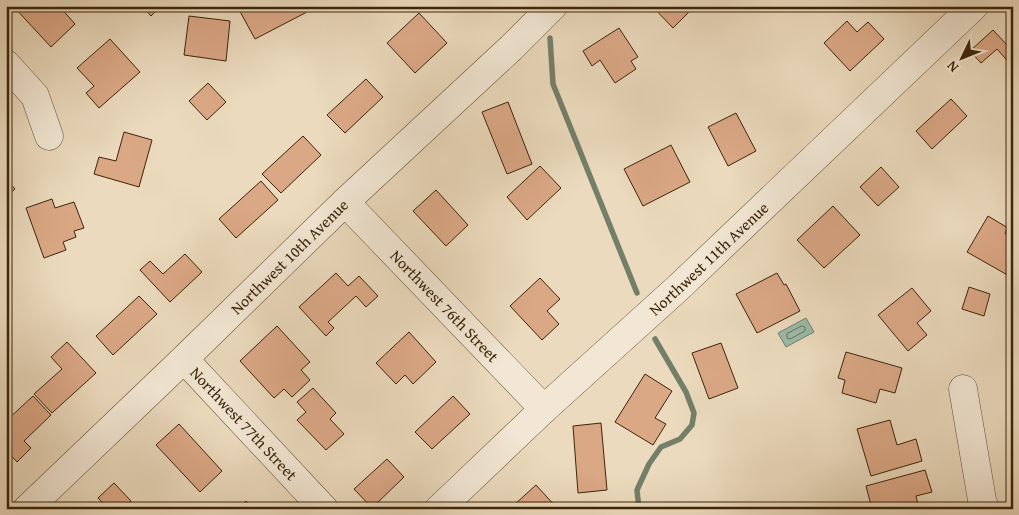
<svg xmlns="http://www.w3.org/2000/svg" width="1019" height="515" font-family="'Gentium Book Plus',serif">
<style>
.water{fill:#9abbaa;stroke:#747f69}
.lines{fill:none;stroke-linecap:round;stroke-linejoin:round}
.shore{stroke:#6b7059;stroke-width:1}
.stream{stroke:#747f69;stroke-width:5.5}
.building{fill:#dba886;stroke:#3c2508}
.minor-casing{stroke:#685235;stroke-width:29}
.minor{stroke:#f2e7d4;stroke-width:28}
.labels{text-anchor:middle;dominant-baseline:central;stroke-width:4;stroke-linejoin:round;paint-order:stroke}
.street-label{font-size:16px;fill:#3c2508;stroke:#f2e7d4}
</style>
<rect width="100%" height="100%" fill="#ebdabd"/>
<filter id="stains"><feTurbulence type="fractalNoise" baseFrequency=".004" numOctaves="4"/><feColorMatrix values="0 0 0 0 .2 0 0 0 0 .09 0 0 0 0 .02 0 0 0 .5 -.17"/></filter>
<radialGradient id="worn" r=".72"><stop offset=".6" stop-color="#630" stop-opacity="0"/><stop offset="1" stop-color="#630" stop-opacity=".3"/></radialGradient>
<polygon class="water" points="806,318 814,332 786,347 778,333"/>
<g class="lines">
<polygon class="shore" points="802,326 805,327 805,331 790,339 787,338 787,334"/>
<g class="stream">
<polyline points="550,38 553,84 637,293"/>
<polyline points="639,509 637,490 649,464 661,447 680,439 692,425 694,413 686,392 655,339"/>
</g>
</g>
<g class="building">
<polygon points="13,6 59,6 75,24 51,47"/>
<polygon points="142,6 161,6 151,16"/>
<polygon points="237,6 304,6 307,12 255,39"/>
<polygon points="652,6 693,6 694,7 673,28"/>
<polygon points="419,13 447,43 415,73 387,43"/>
<polygon points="189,16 230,21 226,61 184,55"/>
<polygon points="847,21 857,32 868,22 884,39 850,71 824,43"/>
<polygon points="619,28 638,57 631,61 636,69 615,83 600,60 592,66 583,51"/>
<polygon points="993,30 1007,45 1013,40 1013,67 997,49 981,63 970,51"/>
<polygon points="110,39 140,72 99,108 86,93 94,86 77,68"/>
<polygon points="366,79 383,97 345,133 327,115"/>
<polygon points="208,83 226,102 207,120 189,101"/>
<polygon points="951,99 967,116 932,149 916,131"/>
<polygon points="508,102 532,164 507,174 482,112"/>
<polygon points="736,113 756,151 728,166 708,127"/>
<polygon points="124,132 152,140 139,187 94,174 99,157 116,161"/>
<polygon points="303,136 321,155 281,193 262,174"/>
<polygon points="671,145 690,182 643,206 624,169"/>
<polygon points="540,166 561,188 527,220 507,197"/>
<polygon points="881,167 899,187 878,206 860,187"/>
<polygon points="6,179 15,189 6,197"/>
<polygon points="261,181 278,200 236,238 219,219"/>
<polygon points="436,190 468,225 446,246 413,211"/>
<polygon points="52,199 55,208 74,202 84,228 74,231 76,237 63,242 66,250 44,258 26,208"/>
<polygon points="833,206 860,235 824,268 797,240"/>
<polygon points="988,216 1008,228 1005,233 1013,237 1013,274 1011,277 967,252"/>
<polygon points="185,254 202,272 170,302 140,270 150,261 163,274"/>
<polygon points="336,273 348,286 359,276 378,296 366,307 356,296 328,322 334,328 326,336 299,307"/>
<polygon points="777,273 784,285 786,284 800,311 757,333 736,294"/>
<polygon points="540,278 560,299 547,311 559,324 542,340 510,306"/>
<polygon points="969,287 990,294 984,316 962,309"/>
<polygon points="912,288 931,311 917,323 927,335 908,351 878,315"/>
<polygon points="139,296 157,314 113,355 96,336"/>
<polygon points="277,326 310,362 301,370 310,380 292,397 284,389 274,398 240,361"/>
<polygon points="409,332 436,362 413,384 405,375 396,384 376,363"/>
<polygon points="67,342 96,373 52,413 34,394 62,369 51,357"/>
<polygon points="721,343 738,388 709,399 692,353"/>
<polygon points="846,352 902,368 895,393 880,389 876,403 842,393 845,380 838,378"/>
<polygon points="645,374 672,391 655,418 666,424 653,445 615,422"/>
<polygon points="313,388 336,413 330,419 344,434 326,450 297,420 306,412 297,402"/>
<polygon points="33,396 51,415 24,441 31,448 17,462 6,450 6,421"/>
<polygon points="453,396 470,414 432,449 415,432"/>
<polygon points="890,420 897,445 916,439 922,461 871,476 857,429"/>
<polygon points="601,423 607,490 578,493 573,426"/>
<polygon points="179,424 222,471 200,492 156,445"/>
<polygon points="387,459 404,477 372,508 354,489"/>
<polygon points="925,470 932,492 916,496 919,509 872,509 866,486"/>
<polygon points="114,483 131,501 123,509 108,509 98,498"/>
<polygon points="536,485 558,509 517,509 514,505"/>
<polygon points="246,501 254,509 238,509"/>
</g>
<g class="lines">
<g class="minor-casing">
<g id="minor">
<polyline points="6,64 35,96 49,136"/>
<path id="s1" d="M345 202 544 409"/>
<path id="s2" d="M184 359 324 509"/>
<polyline points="963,389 982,500 985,509"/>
<path id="s3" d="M27 509 184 359 345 202 511 48 553 6"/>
<path id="s4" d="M439 509 544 409 679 287 974 6"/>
</g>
</g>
<use href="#minor" class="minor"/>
</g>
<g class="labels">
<g class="street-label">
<text stroke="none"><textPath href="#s3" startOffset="364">Northwest 10th Avenue</textPath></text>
<text stroke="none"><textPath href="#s4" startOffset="368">Northwest 11th Avenue</textPath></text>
<text stroke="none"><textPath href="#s1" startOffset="144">Northwest 76th Street</textPath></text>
<text stroke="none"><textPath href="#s2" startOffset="88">Northwest 77th Street</textPath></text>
</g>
</g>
<rect width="1019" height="515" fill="none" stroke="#ebdabd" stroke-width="25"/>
<rect x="8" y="8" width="1004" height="500" fill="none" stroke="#3c2508" stroke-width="2.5"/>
<rect x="12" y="12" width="994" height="490" fill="none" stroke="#3c2508"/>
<g transform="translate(962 58) rotate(227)" stroke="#f2e7d4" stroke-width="4" paint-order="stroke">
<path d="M0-4L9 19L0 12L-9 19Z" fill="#3c2508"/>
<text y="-8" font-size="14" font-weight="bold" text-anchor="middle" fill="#3c2508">N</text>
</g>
<rect width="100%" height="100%" filter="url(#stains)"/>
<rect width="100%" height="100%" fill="url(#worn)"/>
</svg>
